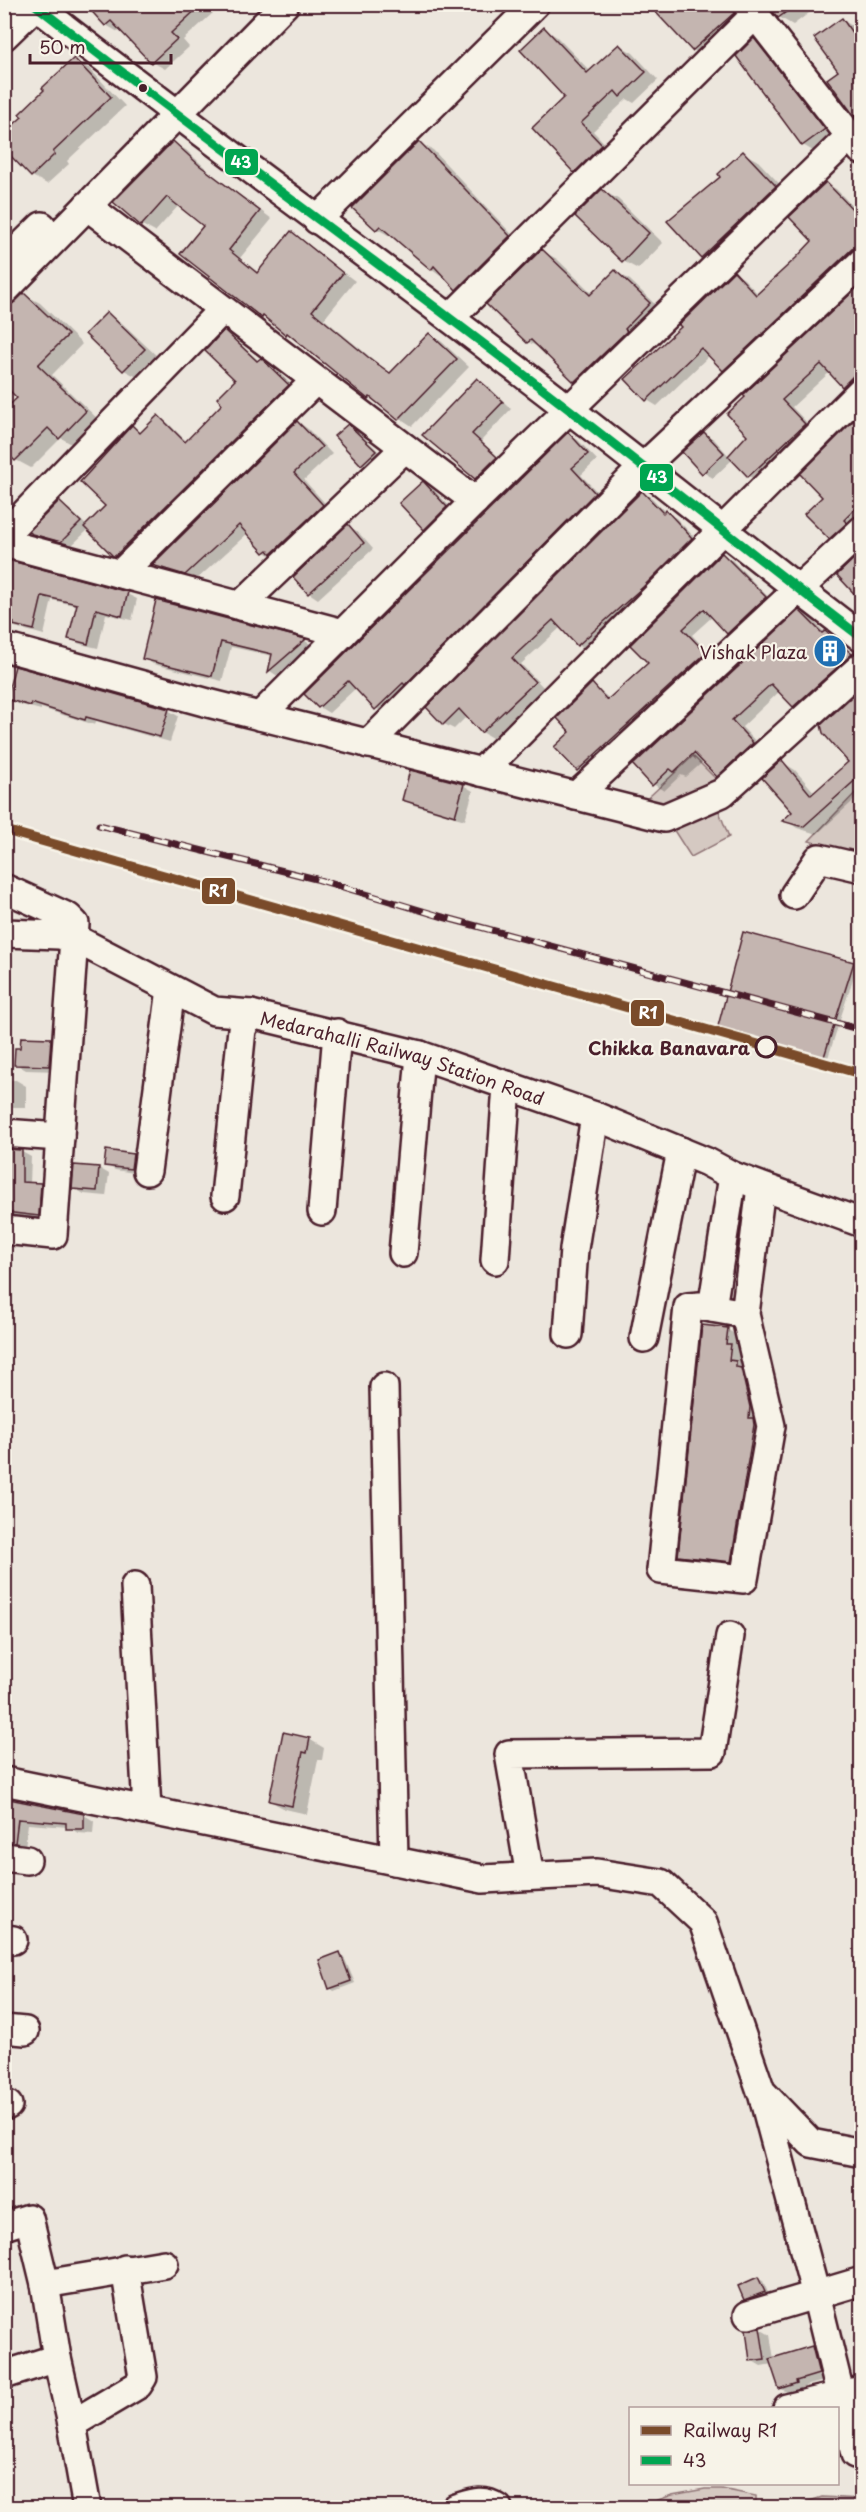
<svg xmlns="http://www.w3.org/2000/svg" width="866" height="2512" font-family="'Playpen Sans',sans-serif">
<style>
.green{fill:#d5c9c2;stroke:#907476;stroke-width:1.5}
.shadow{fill:#0003}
.building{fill:#c4b5b0;stroke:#4a1f2b;stroke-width:1.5}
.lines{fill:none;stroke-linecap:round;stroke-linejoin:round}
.minor-casing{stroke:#4a1f2b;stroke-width:32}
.minor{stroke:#f7f3e8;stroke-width:27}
.rail-casing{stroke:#4a1f2b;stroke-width:7}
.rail{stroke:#f7f3e8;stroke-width:4.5;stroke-dasharray:14;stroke-linecap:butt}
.bus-1-casing{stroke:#f7f3e8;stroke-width:14}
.bus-1{stroke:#00a651;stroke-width:9}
.rail-1-casing{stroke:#f7f3e8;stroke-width:15}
.rail-1{stroke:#7a4b2a;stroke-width:10}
.bus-dot{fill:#4a1f2b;stroke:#f7f3e8;stroke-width:2}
.stop-dot{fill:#f7f3e8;stroke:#4a1f2b;stroke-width:3}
.labels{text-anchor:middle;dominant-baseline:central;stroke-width:4.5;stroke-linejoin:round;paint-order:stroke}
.poi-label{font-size:18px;fill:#4a1f2b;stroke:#f7f3e8;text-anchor:end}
.stop-label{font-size:18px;font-weight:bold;fill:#4a1f2b;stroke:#f7f3e8;text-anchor:end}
.street-label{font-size:18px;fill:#4a1f2b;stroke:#f7f3e8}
.line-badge{stroke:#f7f3e8;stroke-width:2}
.badge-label{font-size:16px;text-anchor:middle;font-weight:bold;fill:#fff}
</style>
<rect width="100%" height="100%" fill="#ece6dd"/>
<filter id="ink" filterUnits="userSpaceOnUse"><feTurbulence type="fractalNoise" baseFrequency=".0167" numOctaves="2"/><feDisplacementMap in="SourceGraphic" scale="12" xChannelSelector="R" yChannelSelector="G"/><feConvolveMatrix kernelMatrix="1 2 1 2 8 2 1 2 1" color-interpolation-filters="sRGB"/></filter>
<g filter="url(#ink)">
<g class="green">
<polygon points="693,756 716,779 719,791 664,814 637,808"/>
<polygon points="861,787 861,857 809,841"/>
<polygon points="715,801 729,837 691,857 668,821"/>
<polygon points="705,2489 722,2489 756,2496 756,2507 639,2507 672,2495"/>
<polygon points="822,2497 861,2499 861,2507 791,2507"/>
</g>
<g class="shadow">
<polygon points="87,4 223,4 183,40 189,47 165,69 152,62 121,30 118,32 106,25"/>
<polygon points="493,4 519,4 509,14"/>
<polygon points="653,4 747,4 706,57 693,50"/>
<polygon points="768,4 821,4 793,25 779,17"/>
<polygon points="842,20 856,28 862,36 862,118 855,114 840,72"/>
<polygon points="544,29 557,37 591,72 619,45 633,53 658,80 634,103 627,99 593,131 614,153 588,179 575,171 566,97"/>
<polygon points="754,40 769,49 839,138 818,154 803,145"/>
<polygon points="74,60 89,68 125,106 67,161 69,164 47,184 32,176 24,117"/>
<polygon points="173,143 186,150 212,174 272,219 240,258 259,273 291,233 355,281 324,319 381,366 391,374 430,334 442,342 469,367 412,426 369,398 297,339 224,289 182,254 205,226 179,205 155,232 142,225 115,202"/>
<polygon points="419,143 433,150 522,245 470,296 432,269 392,234 390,236 377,229"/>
<polygon points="743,153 758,161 790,195 717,265 702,256 722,177"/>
<polygon points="826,184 836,189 862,216 862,257 733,376 723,370 710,355 657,406 647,400 627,380 683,328 734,273 744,279 759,295 814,241"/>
<polygon points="603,191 618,199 663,243 638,269 623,261"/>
<polygon points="542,251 557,259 593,294 615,271 630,280 664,313 590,390 575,381 544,350 528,342 488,304"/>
<polygon points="862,286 862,384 853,391 843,385 830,372 792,407 815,431 759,482 749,476 733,459 713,478 703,472 704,434 714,439 729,456 750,437 745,395"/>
<polygon points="25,295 40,303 82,344 52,375 100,421 75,446 61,438 31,468 16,460"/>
<polygon points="107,314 122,323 159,358 139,378 124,370"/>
<polygon points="225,332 234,338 259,361 261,360 271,365 298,391 126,561 114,555 88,530 71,546 32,531 59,503 69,509 87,526 107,506 132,427 142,433 158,417 168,423 187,442 225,404 237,380"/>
<polygon points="478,380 488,386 511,409 481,441 506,464 485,484 424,435"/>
<polygon points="298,422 308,429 332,454 304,480 333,512 276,558 265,552 248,533 196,580 164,570 154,564"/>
<polygon points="854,422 862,426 862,518 840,544 830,538 824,497"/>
<polygon points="348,426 358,431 385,458 372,469 362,464"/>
<polygon points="568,434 578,440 597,460 581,475 604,499 386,714 376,708 356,688 329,713 319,707 306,694"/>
<polygon points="423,483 433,489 456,513 435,534 425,529"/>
<polygon points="642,492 652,498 666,513 676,518 701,544 588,651 578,645 561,627 521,664 544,688 492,738 482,732 467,716 454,729 444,724"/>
<polygon points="348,526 358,532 373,549 318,599 309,593"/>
<polygon points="862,554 862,596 839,575"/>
<polygon points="722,555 732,560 775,604 738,638 728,632 713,616 692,635 715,660 588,776 578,770 572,732 592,685 610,699 650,663"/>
<polygon points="4,560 127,594 137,599 132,620 106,614 98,648 80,644 70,639 78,606 52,600 44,635 4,624"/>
<polygon points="158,602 305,641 314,646 279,677 270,671 273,656 231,647 222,681 153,664 144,658"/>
<polygon points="800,612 811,618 825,633 836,639 862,661 805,712 794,706 780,691 742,727 764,750 729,782 718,775 704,761 686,777 681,775 664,791 653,784"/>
<polygon points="862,690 862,758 855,763 862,767 862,793 817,834 797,828 785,820 794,812 782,762 795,770 815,793 852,760 822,725"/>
<polygon points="8,699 168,710 178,716 170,742 96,721 95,725 41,708 41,710 18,704"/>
<polygon points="463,785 473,791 465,820 413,805 403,799"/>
<polygon points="853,964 857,966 827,1061 723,1031"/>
<polygon points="51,1039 61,1045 59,1071 26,1070 16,1064"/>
<polygon points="4,1080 16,1080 26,1086 26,1107 4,1107"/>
<polygon points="4,1150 22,1152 31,1157 30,1184 40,1184 50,1189 48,1220 4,1214"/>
<polygon points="132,1155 142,1161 141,1174 115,1170 106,1165"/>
<polygon points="99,1168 109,1174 106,1196 84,1194 74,1188"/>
<polygon points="728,1330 747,1341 761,1381 751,1572 700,1567 680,1555"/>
<polygon points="309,1739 324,1748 322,1760 318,1760 307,1814 285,1809 270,1801"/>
<polygon points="4,1800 84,1815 94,1821 93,1834 78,1833 68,1827 28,1824 25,1847 4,1850"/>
<polygon points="340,1954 344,1957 355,1983 334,1991 330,1988"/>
<polygon points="758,2279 763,2281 769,2295 750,2301 745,2299"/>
<polygon points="760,2329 770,2335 774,2359 812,2347 822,2353 828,2380 805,2386 806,2389 790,2394 780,2388 773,2364 761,2366 751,2360"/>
</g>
<g class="building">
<polygon points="85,4 202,4 171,33 177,39 151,63 111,21 105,26"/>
<polygon points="648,4 732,4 734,13 692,51"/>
<polygon points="767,4 797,4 778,18"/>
<polygon points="842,18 861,46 861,125 827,79 838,71 814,38"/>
<polygon points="544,27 587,73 619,44 646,72 620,97 615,91 581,123 602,145 574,173 532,128 564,97 520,50"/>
<polygon points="754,38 825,129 802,146 736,56"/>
<polygon points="74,58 111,97 53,152 55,154 31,177 4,149 4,133 22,117 19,114 44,90 42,88"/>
<polygon points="173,141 199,165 260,211 229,250 257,273 291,231 343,273 312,311 368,357 390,373 429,333 457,359 398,420 370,397 368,399 287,333 286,335 263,316 262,318 180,254 203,226 167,197 141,226 113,202"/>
<polygon points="419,141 510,236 456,290 434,266 431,270 380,226 376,230 352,208"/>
<polygon points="743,151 776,186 701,258 667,221 720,177 718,174"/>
<polygon points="826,182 861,218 861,247 853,248 723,371 701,348 646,401 625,379 681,327 679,325 734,271 756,295 796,258 812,241 789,217"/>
<polygon points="602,189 649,233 622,262 575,216"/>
<polygon points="542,249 590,295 615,270 650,303 625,329 627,331 574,382 531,340 527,343 486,304"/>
<polygon points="861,284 861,368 842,387 821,364 782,400 805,424 748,477 728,456 747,435 727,414 745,397 743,395"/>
<polygon points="24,293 68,335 38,365 86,411 59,439 48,428 15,461 4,450 4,410 17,398 4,385 4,308 15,302"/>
<polygon points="107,312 145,349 123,371 85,334"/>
<polygon points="224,330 257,361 261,358 289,385 115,556 113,556 84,527 105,506 80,482 132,425 140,433 158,415 185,442 222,404 217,398 235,380 205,351"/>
<polygon points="477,378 503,402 472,434 497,457 475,479 422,435"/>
<polygon points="854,420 861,428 861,503 844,520 847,523 829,539 804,514 822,497 800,474"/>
<polygon points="297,421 322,447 294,473 323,505 271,554 268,550 264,553 239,525 185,575 152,565"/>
<polygon points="348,424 376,451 361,465 334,436"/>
<polygon points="568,432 588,454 572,468 595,493 405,685 403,683 375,710 348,681 318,708 304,694"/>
<polygon points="704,432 724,453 702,474 682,452"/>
<polygon points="423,481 447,507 424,530 399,503"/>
<polygon points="642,491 663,513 666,510 692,538 643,587 577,646 553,620 512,658 535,682 481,733 459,709 443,725 426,707"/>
<polygon points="59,501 81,522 61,542 32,534 29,531"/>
<polygon points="348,524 364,543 308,594 293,577"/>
<polygon points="861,552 861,601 837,575"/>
<polygon points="722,553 766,597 727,634 704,609 683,629 706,653 577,771 554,747 570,732 557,718 592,683 607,700 648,663 630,645"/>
<polygon points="4,559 128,592 122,616 96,609 88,644 68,639 77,604 42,596 34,630 13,625 14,623 4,621"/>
<polygon points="156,600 236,621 306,639 268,672 272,654 221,642 212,676 142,659"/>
<polygon points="799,610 822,633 825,631 852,654 793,707 771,684 732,720 753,743 717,777 694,753 674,772 670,769 652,786 633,765"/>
<polygon points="15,666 169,709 160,737 86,717 85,720 31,703 31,706 6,699"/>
<polygon points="861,688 861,778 860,776 803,827 782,821 792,812 762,778 782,760 811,795 848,762 823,733 821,725"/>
<polygon points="410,770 464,784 455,816 402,800"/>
<polygon points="743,932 854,962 823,1060 717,1030"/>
<polygon points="21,1037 51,1038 49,1066 14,1065 15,1048 20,1048"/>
<polygon points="4,1149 22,1150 22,1182 41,1183 39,1216 5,1212"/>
<polygon points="106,1150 133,1154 131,1169 104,1166"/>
<polygon points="74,1165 99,1167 97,1191 72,1189"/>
<polygon points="702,1325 728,1328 726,1344 731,1344 729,1360 736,1361 736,1367 741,1368 750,1407 749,1418 753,1418 754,1425 731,1562 678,1556"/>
<polygon points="283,1732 310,1738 307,1753 303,1752 292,1806 269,1801"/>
<polygon points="4,1798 84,1814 84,1829 66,1829 66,1823 18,1819 15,1843 4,1842"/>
<polygon points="340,1952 351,1981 329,1989 319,1960"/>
<polygon points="758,2277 765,2292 744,2300 738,2286"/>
<polygon points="760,2328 765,2359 750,2361 746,2330"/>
<polygon points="812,2346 819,2374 796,2381 797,2383 779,2389 769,2359"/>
</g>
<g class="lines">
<g class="minor-casing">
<g id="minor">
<path d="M34 4C188 125 347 239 502 358 623 449 741 546 862 638"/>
<polyline points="747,4 861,150"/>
<polyline points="4,36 37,4"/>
<polyline points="87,206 475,501"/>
<polyline points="317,220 535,4"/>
<polyline points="4,263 42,226"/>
<polyline points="4,291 285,4"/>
<polyline points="450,318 755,15"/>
<polyline points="4,535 222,310"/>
<polyline points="4,543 343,633"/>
<polyline points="120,574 315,381"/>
<polyline points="240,606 405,448"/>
<polyline points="4,647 208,703 664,818 722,793 862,666"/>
<polyline points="260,716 475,501 850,136"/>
<polyline points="368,744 642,468 862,262"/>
<polyline points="481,772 862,390"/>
<polyline points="576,796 862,530"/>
<polyline points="4,888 68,917 75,924 53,1235 4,1230"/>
<polyline points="794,895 819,858 862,868"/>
<path id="s1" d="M4 933 59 935 74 938 214 1011 251 1014 420 1055 595 1116 707 1162 733 1176 862 1223"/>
<polyline points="4,1133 60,1137"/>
<polyline points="147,1171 171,989"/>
<polyline points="225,1196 242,1029 251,1014"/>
<polyline points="322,1211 337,1033"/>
<polyline points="403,1253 420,1055"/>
<polyline points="495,1260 507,1085"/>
<polyline points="712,1308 733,1176"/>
<polyline points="745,1314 700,1306 688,1307 661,1570 744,1579 771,1426 745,1314 761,1187"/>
<polyline points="568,1334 574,1249 595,1116"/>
<polyline points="644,1338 681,1151"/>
<polyline points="384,1387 394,1861"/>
<polyline points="135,1586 147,1810"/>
<polyline points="4,1781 483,1879 597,1873 661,1883 703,1922 761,2091 811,2143 862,2153"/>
<polyline points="4,1857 27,1860"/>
<polyline points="530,1876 509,1754 712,1752 730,1636"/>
<polyline points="4,1939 13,1940"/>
<polyline points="4,2029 25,2031"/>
<polyline points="762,2093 816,2295 855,2454"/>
<polyline points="4,2105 8,2105"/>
<polyline points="4,2226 29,2218 45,2284 57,2358 4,2375"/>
<polyline points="45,2284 164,2264"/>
<polyline points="748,2315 862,2281"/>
<polyline points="57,2358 72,2424"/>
<polyline points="787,2408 862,2390"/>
<polyline points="87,2508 72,2424 138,2385 143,2377 125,2269"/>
<path d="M456 2508C472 2503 483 2498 498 2508"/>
</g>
</g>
<use href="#minor" class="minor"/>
<g class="rail-casing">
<polyline id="rail" points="99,825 316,879 443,917 862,1030"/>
</g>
<use href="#rail" class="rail"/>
<g class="bus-1-casing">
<path id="bus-1" d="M34 4C188 125 347 239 502 358 623 449 741 546 862 638"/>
</g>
<use href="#bus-1" class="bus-1"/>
<g class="rail-1-casing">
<polyline id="rail-1" points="4,830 862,1074"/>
</g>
<use href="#rail-1" class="rail-1"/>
</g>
</g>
<defs>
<g id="building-disc" transform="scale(1.725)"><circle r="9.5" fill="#1f6fb2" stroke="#f7f3e8"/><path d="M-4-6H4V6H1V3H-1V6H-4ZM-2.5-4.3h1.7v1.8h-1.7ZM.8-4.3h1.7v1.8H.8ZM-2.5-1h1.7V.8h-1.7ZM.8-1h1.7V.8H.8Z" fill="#fff"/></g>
</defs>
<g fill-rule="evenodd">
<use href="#building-disc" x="830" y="651"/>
</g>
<circle class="bus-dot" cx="143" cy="88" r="5"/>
<circle class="stop-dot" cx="766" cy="1047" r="10"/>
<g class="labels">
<g class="poi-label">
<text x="807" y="651">Vishak Plaza</text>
</g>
<g class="stop-label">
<text x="750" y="1047">Chikka Banavara</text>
</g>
<g class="street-label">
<text stroke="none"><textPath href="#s1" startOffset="423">Medarahalli Railway Station Road</textPath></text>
</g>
</g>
<g class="line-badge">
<rect x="224" y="148" width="35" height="28" rx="6" fill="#00a651"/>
<rect x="639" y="463" width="35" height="29" rx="6" fill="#00a651"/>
<rect x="201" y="877" width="35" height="28" rx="6" fill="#7a4b2a"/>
<rect x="630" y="999" width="35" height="28" rx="6" fill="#7a4b2a"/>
</g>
<g class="badge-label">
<text x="241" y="168">43</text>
<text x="657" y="483">43</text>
<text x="218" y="897">R1</text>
<text x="648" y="1019">R1</text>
</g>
<rect width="866" height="2512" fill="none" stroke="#f7f3e8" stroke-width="24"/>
<rect x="12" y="12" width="842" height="2488" fill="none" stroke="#4a1f2b" stroke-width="2" filter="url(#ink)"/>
<rect x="629" y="2407" width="210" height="78" fill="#f7f3e8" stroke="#b29e9c" stroke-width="1.5"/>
<rect x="641" y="2426" width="30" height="9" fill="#7a4b2a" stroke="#b29e9c" stroke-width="1.5"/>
<text x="683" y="2437" font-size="18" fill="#4a1f2b">Railway R1</text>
<rect x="641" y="2456" width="30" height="9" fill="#00a651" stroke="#b29e9c" stroke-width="1.5"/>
<text x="683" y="2467" font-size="18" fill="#4a1f2b">43</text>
<path d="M30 54v9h141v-9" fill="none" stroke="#4a1f2b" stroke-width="3"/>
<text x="39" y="54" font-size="18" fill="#4a1f2b" stroke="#f7f3e8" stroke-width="4.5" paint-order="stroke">50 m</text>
</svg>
